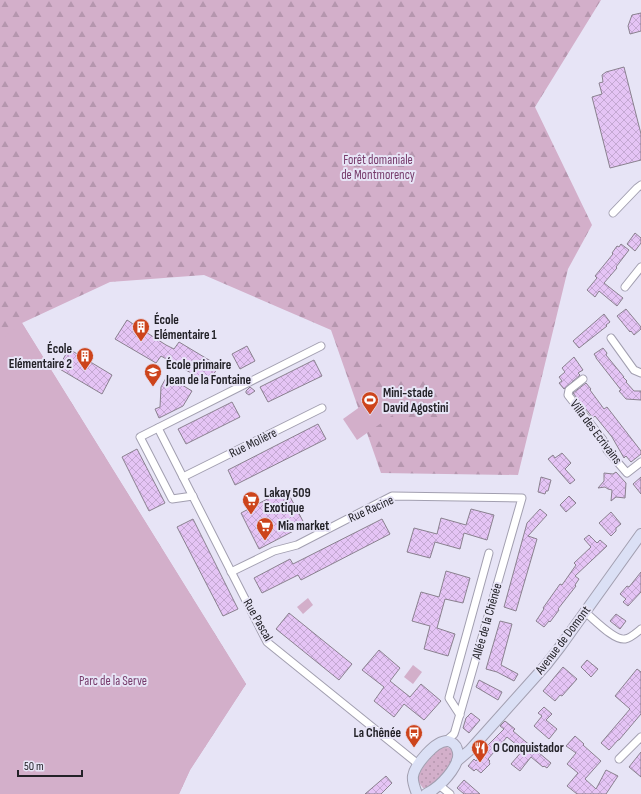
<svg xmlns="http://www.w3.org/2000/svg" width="641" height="794" font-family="'Sofia Sans Condensed',sans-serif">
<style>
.grass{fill:url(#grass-dots)}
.forest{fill:url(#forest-firs)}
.green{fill:#d3afca}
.building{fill:url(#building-cross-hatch);stroke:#8a818f}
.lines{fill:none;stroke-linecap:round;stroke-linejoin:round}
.street-casing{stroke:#a29fb0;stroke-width:9}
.secondary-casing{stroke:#a29fb0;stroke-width:12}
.street{stroke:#fff;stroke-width:7}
.secondary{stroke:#dbe0f5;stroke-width:10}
.labels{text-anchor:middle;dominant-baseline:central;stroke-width:4;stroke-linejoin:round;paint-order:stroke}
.park-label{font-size:13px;fill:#763b6b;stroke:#e7e4f6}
.poi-label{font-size:13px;font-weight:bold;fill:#232228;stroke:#e7e4f6;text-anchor:start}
.street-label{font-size:13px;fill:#232228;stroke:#e7e4f6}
</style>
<defs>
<pattern id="grass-dots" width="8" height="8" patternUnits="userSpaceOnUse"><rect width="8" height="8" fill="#d3afca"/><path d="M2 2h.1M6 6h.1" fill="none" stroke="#b596ae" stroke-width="1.8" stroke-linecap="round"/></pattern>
<pattern id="forest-firs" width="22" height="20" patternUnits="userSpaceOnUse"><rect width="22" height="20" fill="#d3afca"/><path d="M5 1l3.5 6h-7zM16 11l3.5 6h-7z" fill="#b596ae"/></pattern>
<pattern id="building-cross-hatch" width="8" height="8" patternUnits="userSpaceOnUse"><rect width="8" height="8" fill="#e5c4f5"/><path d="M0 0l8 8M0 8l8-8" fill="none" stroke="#c4a8d2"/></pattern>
</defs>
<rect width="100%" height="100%" fill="#e7e4f6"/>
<path class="grass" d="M442 747C452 745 457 755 452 764 448 771 432 789 423 788L417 780C419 770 433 753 442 747Z"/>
<polygon class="forest" points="0,0 601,0 535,107 592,225 568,269 518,475 381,473 331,330 204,275 110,282 22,323 246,684 190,770 179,794 0,794"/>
<g class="green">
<polygon points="22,323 246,684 190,770 179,794 0,794 0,340"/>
<polygon points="382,391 397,412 357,440 343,419"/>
<polygon points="308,598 313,605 303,614 297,607"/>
<polygon points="413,665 422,672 413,684 404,677"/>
</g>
<g class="building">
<polygon points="641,13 641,31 630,34 628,26 632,15"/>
<polygon points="624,67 641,134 641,160 610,168 592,97 602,94 599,83 603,82 602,75 606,72"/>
<polygon points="635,233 641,238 641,243 635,251 627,244"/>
<polygon points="621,244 629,250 616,267 617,268 604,283 623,298 617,306 599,291 595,297 587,290 597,278 595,276 613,254 612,253 617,246 619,247"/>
<polygon points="626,309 641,327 641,329 634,335 631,331 630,332 617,316"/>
<polygon points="604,314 610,322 606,325 607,326 579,348 573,341"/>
<polygon points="127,320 166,345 174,349 179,342 219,366 207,384 200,378 161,356 156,363 115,339"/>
<polygon points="247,346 255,361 240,369 232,354"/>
<polygon points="603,348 607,353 606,355 624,377 623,377 627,381 626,382 634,391 641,391 641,400 626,399 619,391 621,390 596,358 596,357 594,354"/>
<polygon points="69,349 112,375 102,394 58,368"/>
<polygon points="574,357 583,370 578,373 580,375 564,389 559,383 562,381 559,377 565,372 562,368"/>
<polygon points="314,360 322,376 268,402 260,387"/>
<polygon points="167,376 192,391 183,406 159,418 155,409 160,407 161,387"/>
<polygon points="586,383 591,389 590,390 604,409 607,407 641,451 641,454 631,462 626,456 624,458 612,437 595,416 593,418 573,393"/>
<polygon points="250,387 255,391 249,395 246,393 246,391"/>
<polygon points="232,402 240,417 186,444 178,429"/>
<polygon points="318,424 326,439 235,485 228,470"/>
<polygon points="137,449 165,503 149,511 122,457"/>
<polygon points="562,453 571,463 565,469 575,480 570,484 548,459 553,455 555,458"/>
<polygon points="616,472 626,483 625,498 616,497 611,501 612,490 608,489 605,487 598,488 604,481 604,473 613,474"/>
<polygon points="541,477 551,480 548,491 546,491 545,494 538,492"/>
<polygon points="641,477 641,494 633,484"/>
<polygon points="286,489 305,525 259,549 241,513"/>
<polygon points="569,496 576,503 566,512 560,505"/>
<polygon points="471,509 494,515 487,540 464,533 460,549 435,542 430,558 407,552 414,528 437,534 441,518 466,525"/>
<polygon points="540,509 547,515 528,536 537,539 516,611 504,607 527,523"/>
<polygon points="611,512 621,524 616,528 616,531 611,536 599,523"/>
<polygon points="193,519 238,609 223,616 177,527"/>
<polygon points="382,519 390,534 301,580 298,575 262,593 254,578 290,559 293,564"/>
<polygon points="589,535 597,543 600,540 607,546 575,576 579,579 575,585 576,586 558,609 559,610 550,622 549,621 544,627 536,621 544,609 543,608 560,584 562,585 576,565 574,563 591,547 584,539"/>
<polygon points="446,571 470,578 463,603 445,599 437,628 455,634 448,656 424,649 430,626 412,621 421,592 439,597"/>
<polygon points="641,572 641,592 628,606 623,602 626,599 620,594 627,586 629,587"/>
<polygon points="289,613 352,664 339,680 276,629"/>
<polygon points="616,614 626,621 620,629 610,621"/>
<polygon points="500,621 512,624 501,665 518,674 514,681 497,672 486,669"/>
<polygon points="379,650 400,668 390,681 410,697 421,684 441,701 424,720 404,704 394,717 374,701 384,687 362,670"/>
<polygon points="587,660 598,669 591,677 581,667"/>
<polygon points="563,667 577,679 562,696 560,695 555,701 543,691"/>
<polygon points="637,669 641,672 641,714 619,740 618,740 609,750 601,743 630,709 615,696"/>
<polygon points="479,680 502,692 498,700 476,687"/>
<polygon points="544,707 552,714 546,720 557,729 549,739 534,726 542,716 538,713"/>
<polygon points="471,713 480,720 469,733 463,728 466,718"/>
<polygon points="505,721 515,729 513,731 551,763 547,768 544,766 543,767 531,757 520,771 511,764 523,750 507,737 488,759 490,761 489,762 490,764 481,773 476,769 474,771 468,766 474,759 476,761 487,748 486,747 504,729 500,726"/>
<polygon points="575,736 584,744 583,745 601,761 585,779 596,789 606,770 618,776 606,794 577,794 567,786 578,773 567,764 576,753 566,746"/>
<polygon points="641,752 641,777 629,767"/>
<polygon points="386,776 392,783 381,794 365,794"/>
<polygon points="464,780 480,794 464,794 457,788"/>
</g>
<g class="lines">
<g class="street-casing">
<g id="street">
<polyline points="613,213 637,188 641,185"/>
<polyline points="625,287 641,267"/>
<polyline points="611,338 634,370 641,373"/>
<polyline points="583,379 569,390 568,395 603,440 607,450 627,473 641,462"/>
<polyline points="158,428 267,642 418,764"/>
<polyline points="183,477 322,408"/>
<polyline points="193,496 172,499 140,437 321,346"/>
<polyline points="231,572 274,551 297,545 392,496 522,498 455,731 454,734 446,741"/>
<path d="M585 612C594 619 614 641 625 639 631 638 636 633 641 629"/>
<polyline points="460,715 449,698 489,553"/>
<polyline points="619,759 641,737"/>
<polyline points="439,785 450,794"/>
</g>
</g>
<g class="secondary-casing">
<g id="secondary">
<polyline points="457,761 470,750 546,665 560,647 641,534"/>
<path d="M417 794C415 788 412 782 413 776 415 765 435 740 448 741 452 742 456 745 457 749 463 762 444 782 434 789 432 791 429 792 426 794"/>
</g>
</g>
<use href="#street" class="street"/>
<use href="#secondary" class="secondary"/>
</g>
<defs>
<g id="building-pin" transform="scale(0.9)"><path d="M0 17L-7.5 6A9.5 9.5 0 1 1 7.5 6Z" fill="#cd441c" stroke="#e7e4f6"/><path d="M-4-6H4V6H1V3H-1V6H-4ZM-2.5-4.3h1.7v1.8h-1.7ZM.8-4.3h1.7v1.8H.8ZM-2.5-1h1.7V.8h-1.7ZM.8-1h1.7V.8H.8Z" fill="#fff"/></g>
<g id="school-pin" transform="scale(0.9)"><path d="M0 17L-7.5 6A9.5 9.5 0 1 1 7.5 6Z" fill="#cd441c" stroke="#e7e4f6"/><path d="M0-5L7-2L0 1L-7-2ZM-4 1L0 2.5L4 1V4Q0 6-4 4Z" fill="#fff"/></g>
<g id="stadium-pin" transform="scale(0.9)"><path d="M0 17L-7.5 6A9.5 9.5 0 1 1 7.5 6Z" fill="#cd441c" stroke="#e7e4f6"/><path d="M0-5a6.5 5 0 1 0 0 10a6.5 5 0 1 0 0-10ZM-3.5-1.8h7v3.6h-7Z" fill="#fff"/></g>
<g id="supermarket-pin" transform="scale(0.9)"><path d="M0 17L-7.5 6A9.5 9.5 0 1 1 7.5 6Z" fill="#cd441c" stroke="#e7e4f6"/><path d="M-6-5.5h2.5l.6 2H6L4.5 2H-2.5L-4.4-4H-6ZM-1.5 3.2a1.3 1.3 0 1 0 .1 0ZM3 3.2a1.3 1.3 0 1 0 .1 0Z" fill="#fff"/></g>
<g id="bus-pin" transform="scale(0.9)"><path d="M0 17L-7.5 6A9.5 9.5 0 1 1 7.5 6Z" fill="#cd441c" stroke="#e7e4f6"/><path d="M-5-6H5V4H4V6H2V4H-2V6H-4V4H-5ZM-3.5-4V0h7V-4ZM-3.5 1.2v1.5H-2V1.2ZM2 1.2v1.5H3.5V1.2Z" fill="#fff"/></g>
<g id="restaurant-pin" transform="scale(0.9)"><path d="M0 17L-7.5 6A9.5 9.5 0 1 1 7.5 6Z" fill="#cd441c" stroke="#e7e4f6"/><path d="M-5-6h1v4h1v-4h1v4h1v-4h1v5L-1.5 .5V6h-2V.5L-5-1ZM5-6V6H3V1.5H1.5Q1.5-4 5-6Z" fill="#fff"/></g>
</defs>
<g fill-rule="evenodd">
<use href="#building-pin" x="141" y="327"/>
<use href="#building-pin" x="85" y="356"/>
<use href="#school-pin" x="153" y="372"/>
<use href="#stadium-pin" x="370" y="400"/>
<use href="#supermarket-pin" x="251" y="500"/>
<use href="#supermarket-pin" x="265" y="526"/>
<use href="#bus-pin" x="414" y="733"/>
<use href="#restaurant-pin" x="480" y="748"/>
</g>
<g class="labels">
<g class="park-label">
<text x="378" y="160">Forêt domaniale<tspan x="378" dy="15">de Montmorency</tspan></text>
<text x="113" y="681">Parc de la Serve</text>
</g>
<g class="poi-label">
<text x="154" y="320">École<tspan x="154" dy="15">Elémentaire 1</tspan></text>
<text x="72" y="349" text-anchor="end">École<tspan x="72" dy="15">Elémentaire 2</tspan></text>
<text x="166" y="365">École primaire<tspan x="166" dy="15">Jean de la Fontaine</tspan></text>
<text x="383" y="393">Mini-stade<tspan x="383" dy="15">David Agostini</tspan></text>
<text x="264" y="493">Lakay 509<tspan x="264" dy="15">Exotique</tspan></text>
<text x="278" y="526">Mia market</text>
<text x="401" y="733" text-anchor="end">La Chênée</text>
<text x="493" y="748">O Conquistador</text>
</g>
<g class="street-label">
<text transform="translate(596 432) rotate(53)">Villa des Ecrivains</text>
<text transform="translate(253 443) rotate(-26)">Rue Molière</text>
<text transform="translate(371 509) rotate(-24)">Rue Racine</text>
<text transform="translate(258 620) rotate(60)">Rue Pascal</text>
<text transform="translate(487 621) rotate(-74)">Allée de la Chênée</text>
<text transform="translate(563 640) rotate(-53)">Avenue de Domont</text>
</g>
</g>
<path d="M18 770v6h64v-6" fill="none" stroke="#232228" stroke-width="2"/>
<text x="24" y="770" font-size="12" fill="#232228" stroke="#e7e4f6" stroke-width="3" paint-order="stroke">50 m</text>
</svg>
